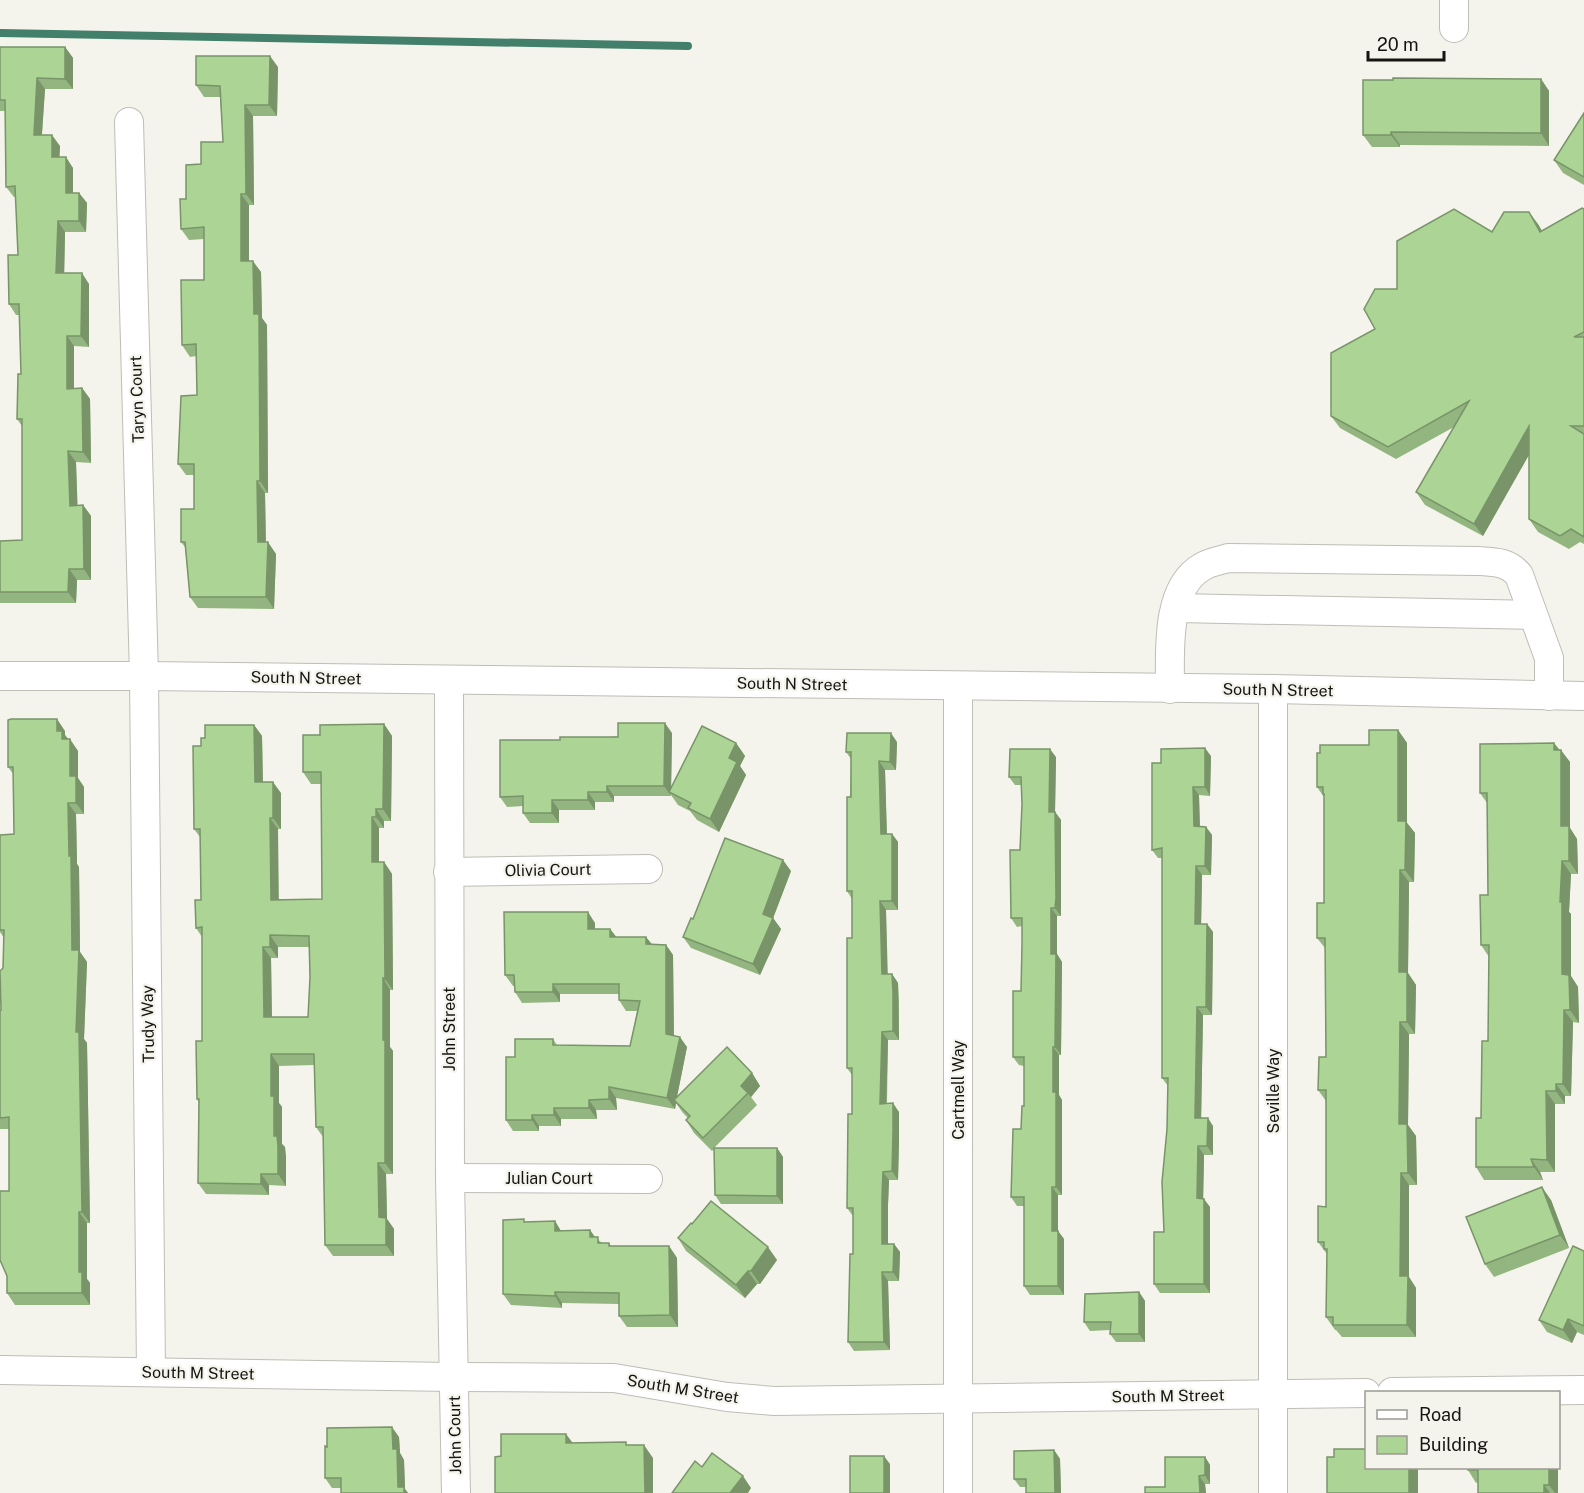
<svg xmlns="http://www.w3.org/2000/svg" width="1584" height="1493" font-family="'Public Sans',sans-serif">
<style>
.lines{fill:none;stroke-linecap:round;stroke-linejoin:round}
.stream{stroke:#43806b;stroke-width:8}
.minor-casing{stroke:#bebdb6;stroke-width:30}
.minor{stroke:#fff;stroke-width:28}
.wall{fill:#93b680;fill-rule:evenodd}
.shaded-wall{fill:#789468}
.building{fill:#abd495;stroke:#789468;stroke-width:1.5;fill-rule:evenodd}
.labels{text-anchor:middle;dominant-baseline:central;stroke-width:4.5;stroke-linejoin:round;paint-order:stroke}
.street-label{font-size:16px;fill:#141411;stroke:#f5f4ec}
</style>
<rect width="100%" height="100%" fill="#f5f4ec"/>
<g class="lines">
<polyline class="stream" points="0,33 688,46"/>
<g class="minor-casing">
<g id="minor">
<polyline points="1454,28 1454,0"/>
<polyline points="129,122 144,676 151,1372"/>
<polyline points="1176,608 1533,615"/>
<polyline points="0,676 144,676 1273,689 1584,696"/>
<polyline points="449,680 450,1178 456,1493"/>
<path d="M1170 689C1170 653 1165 588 1202 567 1209 562 1219 561 1228 558L1478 561C1496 562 1508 562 1519 575L1549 658V696"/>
<polyline points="448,872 648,869"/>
<polyline points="450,1178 648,1179"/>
<polyline points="0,1370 453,1377 614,1378 727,1397 774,1401 1366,1393"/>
<polyline points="1392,1392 1584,1390"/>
<polyline points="958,1493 958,686"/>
<polyline points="1273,1493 1273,689"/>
</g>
</g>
<use href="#minor" class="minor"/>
</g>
<g class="wall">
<polygon points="0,47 65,47 73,58 73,89 45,89 42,135 60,146 59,157 73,168 73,193 79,193 87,203 86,232 65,232 64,273 89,284 89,347 74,346 74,388 82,388 90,399 91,463 76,462 77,506 83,505 91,516 91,580 77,580 76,603 0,603 0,541 22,540 22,426 17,419 21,374 19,315 16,315 9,304 18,255 16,197 14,197 6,187 5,111 0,111"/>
<polygon points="278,67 277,116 253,116 254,205 249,205 249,261 261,272 262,318 267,325 268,493 265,493 266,542 276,554 274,609 198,608 190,597 185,547 181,542 194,509 194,475 186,475 178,464 197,395 196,356 190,357 182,345 204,280 204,239 189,240 181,229 186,199 201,164 223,142 220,97 204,97 196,85"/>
<polygon points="1541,79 1549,91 1549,146 1400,145 1400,147 1372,147 1363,135"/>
<polygon points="1584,113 1584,185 1563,173 1554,160"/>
<polygon points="1584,209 1584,544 1580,542 1569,549 1538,532 1529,519 1529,454 1483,536 1425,505 1416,492 1454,427 1396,459 1340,428 1331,416 1375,329 1397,289 1492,232 1538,224 1542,231"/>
<path d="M384 724 392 736 391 821H384V828H379V862H384L392 874 393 990H390V1047L393 1051V1174H386L387 1219 394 1229V1256H333L325 1245 323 1137 316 1127 314 1065 279 1066V1103L282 1107V1144L285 1147 286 1158V1186L269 1185V1195L206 1194 198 1183 199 1103 197 1099 202 1041V937L196 928 201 900 200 837 194 829 205 738 254 725 262 736 263 782 281 793V829H278V899H322L321 784H311L303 772 320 735ZM278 947H309L310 977 308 1017H272L271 958H278Z"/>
<polygon points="1398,730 1407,743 1407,823 1415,833 1414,882 1409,882 1408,973 1416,985 1415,1034 1409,1034 1408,1125 1416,1136 1417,1185 1409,1185 1409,1277 1416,1288 1416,1337 1342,1337 1336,1330 1335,1330 1326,1317 1327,1254 1318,1242 1326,1207 1326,1101 1318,1090 1326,1057 1325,948 1317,938 1324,903 1324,797 1317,787 1369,745"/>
<polygon points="65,731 65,735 78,751 78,778 84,787 84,814 76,814 77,864 79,867 80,952 87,962 84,1039 87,1043 90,1223 87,1223 87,1279 90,1283 90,1305 15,1305 7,1293 7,1276 9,1191 9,1129 0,1129 0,1010 1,1010 4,938 0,932 0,835 14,834 14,775 8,767"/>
<polygon points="672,733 671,789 736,743 745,756 740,766 746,775 719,832 697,820 690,811 678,805 671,795 671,796 614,796 614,802 595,802 595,810 559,810 559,823 530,823 523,813 523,806 507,807 500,797 560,740"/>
<polygon points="897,742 896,770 885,770 887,834 892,834 898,842 898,910 886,910 887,974 892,974 898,983 899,1001 899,1040 888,1040 887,1103 899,1112 899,1141 898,1180 889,1180 888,1205 888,1244 894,1244 900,1252 899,1281 888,1281 890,1350 854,1351 848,1342 853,1254 853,1216 847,1208 852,1114 852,1075 847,1068 852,938 852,899 847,891 851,759 846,752"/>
<polygon points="1554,743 1570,762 1570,828 1577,839 1578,874 1571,874 1569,912 1571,914 1571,976 1578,987 1579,1023 1573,1022 1571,1096 1565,1096 1565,1104 1555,1104 1555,1172 1540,1172 1543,1180 1484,1180 1476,1167 1481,1118 1488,1041 1489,957 1481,945 1488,895 1487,803 1480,793"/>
<polygon points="1211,756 1210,796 1199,795 1200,827 1206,827 1212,835 1211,875 1202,875 1201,924 1207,924 1213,932 1212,1015 1203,1015 1201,1118 1213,1126 1213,1155 1204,1155 1203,1199 1210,1207 1210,1293 1160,1293 1154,1284 1164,1232 1168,1086 1162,1078 1162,858 1158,858 1152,850 1161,763"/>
<polygon points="1056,757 1055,812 1061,820 1061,916 1057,916 1057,954 1062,962 1061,1055 1059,1055 1059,1095 1062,1100 1062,1195 1058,1195 1058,1231 1064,1239 1064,1295 1030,1295 1024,1286 1024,1206 1017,1206 1011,1197 1024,1106 1024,1066 1019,1065 1013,1057 1021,991 1022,944 1022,926 1017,927 1011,918 1020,850 1022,804 1021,785 1015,785 1009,777"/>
<polygon points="791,871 773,918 781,929 760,975 691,948 683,937 693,919"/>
<polygon points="595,923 595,929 610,929 616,937 646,937 652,944 666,945 673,955 674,1036 687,1047 677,1096 752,1073 760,1086 751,1097 757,1105 714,1148 777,1148 783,1157 783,1204 721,1204 715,1195 714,1149 712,1151 694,1133 686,1120 688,1118 683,1113 676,1103 675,1109 616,1098 617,1110 596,1110 597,1119 561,1119 561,1126 539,1126 539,1131 513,1131 506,1120 515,1057 553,1039 557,1045 630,1046 637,1011 626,1011 619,1000 619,994 560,994 560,1002 522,1003 515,992 515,986 513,986 505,975"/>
<polygon points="1551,1200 1569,1248 1494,1277 1485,1264"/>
<polygon points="555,1221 561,1231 590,1230 595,1237 602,1243 609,1243 611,1246 669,1246 677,1258 678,1327 627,1327 619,1316 619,1304 562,1303 562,1308 511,1305 503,1294 526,1222"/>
<polygon points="692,1224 777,1260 760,1284 757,1284 745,1298 686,1251 678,1238"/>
<polygon points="1584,1251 1584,1335 1577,1332 1572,1343 1547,1332 1539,1320"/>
<polygon points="1139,1292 1145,1301 1145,1342 1116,1342 1110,1334 1110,1330 1090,1331 1084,1322"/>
<polygon points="399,1437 400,1453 404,1460 405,1489 408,1493 341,1493 341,1488 332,1488 325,1478 327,1447"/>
<polygon points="1054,1450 1060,1459 1061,1493 1026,1493 1026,1487 1020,1487 1014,1479"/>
<polygon points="1205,1457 1210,1465 1210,1484 1205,1484 1206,1493 1145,1493 1165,1487"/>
<polygon points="1468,1467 1558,1467 1558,1493 1478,1493 1478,1482 1476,1483 1468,1470"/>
</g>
<g class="shaded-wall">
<polygon points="65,47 73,58 73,89 65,79"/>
<polygon points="270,56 278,67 277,116 269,105"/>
<polygon points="37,78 45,89 41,146 34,135"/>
<polygon points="1541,79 1549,91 1549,146 1541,133"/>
<polygon points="245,105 253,116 254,205 246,194"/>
<polygon points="1391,132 1400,145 1400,147 1391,135"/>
<polygon points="52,135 60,146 59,168 52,157"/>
<polygon points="66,157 73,168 73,204 66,193"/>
<polygon points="79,193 87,203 86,232 79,221"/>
<polygon points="241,194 249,205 249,273 241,261"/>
<polygon points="1529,212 1538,224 1549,244 1540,232"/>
<polygon points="58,221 65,232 64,284 56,273"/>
<polygon points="253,261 261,272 262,318 267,325 268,493 260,481 254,314"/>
<polygon points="82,273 89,284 89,347 81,336"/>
<polygon points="67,336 74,346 74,399 67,389"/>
<polygon points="82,388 90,399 91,463 83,452"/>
<polygon points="1529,426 1538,439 1483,536 1474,524"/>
<polygon points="68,451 76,462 78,517 70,506"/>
<polygon points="257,481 265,493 266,554 258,542"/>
<polygon points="83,505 91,516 91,580 84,569"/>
<polygon points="268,542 276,554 274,609 266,597"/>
<polygon points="69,569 77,580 76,603 68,592"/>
<polygon points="57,719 65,731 65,735 70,742 70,739 78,751 78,778 84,787 84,814 76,803 70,776 57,731"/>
<polygon points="665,723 672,733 671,793 669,792 671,796 664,786"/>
<polygon points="384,724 392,736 391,821 383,809"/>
<polygon points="254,725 262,736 263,793 255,782"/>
<polygon points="1398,730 1407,743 1407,823 1415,833 1414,882 1405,870 1398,821"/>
<polygon points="891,733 897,742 896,770 890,762"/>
<polygon points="736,743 745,756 740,766 746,775 719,832 710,819 729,758"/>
<polygon points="1554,743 1561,753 1561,750 1570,762 1570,828 1577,839 1578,874 1569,861 1561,826"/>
<polygon points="1205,748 1211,756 1210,796 1205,787"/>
<polygon points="1050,749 1056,757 1055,812 1061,820 1061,916 1055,908 1049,812"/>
<polygon points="879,761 885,770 887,842 881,834"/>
<polygon points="273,782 281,793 281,829 273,818"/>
<polygon points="607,786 614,796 614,802 607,792"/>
<polygon points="1193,787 1199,795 1200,835 1194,826"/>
<polygon points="588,792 595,802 595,810 588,800"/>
<polygon points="552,800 559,810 559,823 552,813"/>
<polygon points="68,803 76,814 77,864 79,867 80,952 87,962 84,1039 87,1043 90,1223 82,1212 76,1032 72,950"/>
<polygon points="376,809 384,821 384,828 376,817"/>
<polygon points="372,817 379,828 379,874 372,862"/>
<polygon points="270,818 278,829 279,911 271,900"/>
<polygon points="1206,827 1212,835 1211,875 1205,866"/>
<polygon points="892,834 898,842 898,910 892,901"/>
<polygon points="783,860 791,871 772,921 773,918 781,929 760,975 753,964 763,914"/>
<polygon points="1562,861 1571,874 1569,912 1571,914 1571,976 1578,987 1579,1023 1570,1010 1562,974 1560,902"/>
<polygon points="384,862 392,874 393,990 385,979"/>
<polygon points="1196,866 1202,875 1201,932 1195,924"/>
<polygon points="1400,870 1409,882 1408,973 1416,985 1415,1034 1407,1022 1399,972"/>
<polygon points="880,901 886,910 888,982 882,974"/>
<polygon points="1051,908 1057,916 1057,954 1062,962 1061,1055 1055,1047 1051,954"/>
<polygon points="588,912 595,923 595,939 588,929"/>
<polygon points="1207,924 1213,932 1212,1015 1206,1007"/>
<polygon points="610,929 618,939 610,937"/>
<polygon points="270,935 278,947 278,958 270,947"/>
<polygon points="646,937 654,948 646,944"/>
<polygon points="666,945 673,955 674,1045 666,1034"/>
<polygon points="263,947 271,958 272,1029 264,1017"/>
<polygon points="892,974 898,983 899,1040 893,1031"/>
<polygon points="383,978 390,990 390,1047 393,1051 393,1174 385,1163 383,1040"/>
<polygon points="553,984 560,994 560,1002 553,992"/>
<polygon points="1197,1007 1203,1015 1201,1127 1195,1118"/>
<polygon points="1564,1010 1573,1022 1571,1096 1563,1084"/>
<polygon points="1400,1022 1409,1034 1408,1125 1416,1136 1417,1185 1408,1173 1399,1124"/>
<polygon points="882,1032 888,1040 886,1112 880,1104"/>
<polygon points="680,1037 687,1047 676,1102 674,1100 676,1103 675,1109 667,1098"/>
<polygon points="1053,1047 1059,1055 1059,1095 1062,1100 1062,1195 1056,1187 1053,1092"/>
<polygon points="271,1054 279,1066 279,1103 282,1107 282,1144 285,1147 286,1158 286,1186 278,1174 271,1096"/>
<polygon points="752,1073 760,1086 751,1097 741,1086"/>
<polygon points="1556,1084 1565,1096 1565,1104 1556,1091"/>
<polygon points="609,1087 616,1098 617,1110 609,1099"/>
<polygon points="1546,1091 1555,1104 1555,1172 1547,1160"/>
<polygon points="589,1100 596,1110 597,1119 589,1108"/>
<polygon points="893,1103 899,1112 899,1141 898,1180 892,1171"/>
<polygon points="554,1108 561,1119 561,1126 554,1115"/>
<polygon points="532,1115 539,1126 539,1131 532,1120"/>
<polygon points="1208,1118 1213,1126 1213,1155 1207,1146"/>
<polygon points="1198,1146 1204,1155 1203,1207 1197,1198"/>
<polygon points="777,1148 783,1157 783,1204 777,1196"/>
<polygon points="1531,1159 1540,1172 1543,1180 1534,1167"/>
<polygon points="378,1163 386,1174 387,1219 394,1229 394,1256 386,1245 379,1217"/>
<polygon points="883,1172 889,1180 888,1205 888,1252 882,1244 882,1196"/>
<polygon points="1401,1173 1409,1185 1409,1277 1416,1288 1416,1337 1407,1325 1400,1276"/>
<polygon points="261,1174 269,1185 269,1195 261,1184"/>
<polygon points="1052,1187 1058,1195 1058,1231 1064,1239 1064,1295 1058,1286 1052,1231"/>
<polygon points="1542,1187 1551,1200 1569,1248 1560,1235"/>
<polygon points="1204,1199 1210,1207 1210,1293 1204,1284"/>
<polygon points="79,1212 87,1223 87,1279 90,1283 90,1305 82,1293 79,1272"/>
<polygon points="555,1221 562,1233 555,1231"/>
<polygon points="590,1230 598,1242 590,1237"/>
<polygon points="894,1244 900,1252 899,1281 893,1272"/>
<polygon points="669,1246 677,1258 678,1327 670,1315"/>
<polygon points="768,1247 777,1260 760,1284 751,1271"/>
<polygon points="748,1271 757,1284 745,1298 736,1285"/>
<polygon points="882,1272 888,1281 890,1350 884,1342"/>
<polygon points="555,1292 562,1303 562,1308 555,1296"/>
<polygon points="1139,1292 1145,1301 1145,1342 1139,1334"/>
<polygon points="1568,1319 1577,1332 1572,1343 1563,1330"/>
<polygon points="392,1427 399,1437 400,1453 404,1460 405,1489 408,1493 403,1493 398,1487 393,1449"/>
<polygon points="566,1434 575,1446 566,1443"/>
<polygon points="644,1445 653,1458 653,1493 645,1493"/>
<polygon points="1054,1450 1060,1459 1061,1493 1055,1493"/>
<polygon points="884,1456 890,1464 890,1493 884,1493"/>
<polygon points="1205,1457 1210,1465 1210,1484 1205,1475"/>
<rect x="1409" y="1467" width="9" height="26"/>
<polygon points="1549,1467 1558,1467 1558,1493 1555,1493 1549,1485"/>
<polygon points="743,1476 751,1488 748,1493 730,1493"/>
<polygon points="1199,1476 1205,1484 1206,1493 1200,1493"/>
<polygon points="1544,1485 1550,1493 1544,1493"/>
</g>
<g class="building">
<polygon points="0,47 65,47 65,79 37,78 34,135 52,135 52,157 66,157 66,193 79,193 79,221 58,221 56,273 82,273 81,336 67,336 67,389 82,388 83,452 68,451 70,506 83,505 84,569 69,569 68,592 0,592 0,541 22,540 22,419 17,419 18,374 21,374 19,304 9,304 8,255 18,255 15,186 6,187 5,100 0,100"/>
<polygon points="196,56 270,56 269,105 245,105 246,194 241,194 241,261 253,261 254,314 259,314 260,481 257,481 258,542 268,542 266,597 190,597 185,542 181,542 181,509 194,509 194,464 178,464 181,396 197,395 196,344 182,345 181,280 204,280 204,227 181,229 180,199 186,199 186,165 201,164 201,142 223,142 220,86 196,85"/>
<polygon points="1393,78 1541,79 1541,133 1391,132 1391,135 1363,135 1363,80 1393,80"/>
<polygon points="1584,113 1584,177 1554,160"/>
<polygon points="1582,208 1584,209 1584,332 1574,337 1584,337 1584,426 1571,426 1584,434 1584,537 1571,529 1560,536 1529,519 1529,426 1474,524 1416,492 1469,401 1388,447 1331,416 1331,353 1375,329 1364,309 1375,289 1397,289 1397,241 1454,209 1492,232 1504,212 1529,212 1540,232"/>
<polygon points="11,719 57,719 57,731 62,731 62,739 70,739 70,776 76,776 76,803 68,803 69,856 71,856 72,950 79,950 76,1032 79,1032 82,1212 79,1212 79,1272 82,1272 82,1293 7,1293 7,1276 0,1260 0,1191 9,1191 9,1117 0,1118 0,1010 1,1010 0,971 3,968 4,930 0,930 0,835 14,834 13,767 8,767 8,720"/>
<polygon points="618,723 665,723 664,786 607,786 607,792 588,792 588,800 552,800 552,813 523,813 523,796 500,797 500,740 560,740 560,737 618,737"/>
<path d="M384 724 383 809H376V817H372V862H384L385 979 383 978V1040H385V1163H378L379 1217 386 1218V1245H325L323 1127H316L314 1054H271V1096H274V1136H277L278 1146V1174H261V1184L198 1183 199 1099H197L196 1041H202V927L196 928 195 900H201L200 829H194L193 746H201V738H205V725H254L255 782H273V818H270L271 900 322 899 321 772H303V735H320V725ZM270 935 309 936 310 977 308 1017H264L263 947H270Z"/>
<polygon points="702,726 736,743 729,758 737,762 710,819 688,808 691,803 669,792"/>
<polygon points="1369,730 1398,730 1398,821 1406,821 1405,870 1400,870 1399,972 1407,972 1407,1022 1400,1022 1399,1124 1407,1124 1408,1173 1401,1173 1400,1276 1408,1276 1407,1325 1333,1325 1333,1317 1326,1317 1327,1249 1324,1249 1324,1242 1318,1242 1318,1206 1326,1207 1326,1090 1318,1090 1319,1057 1326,1057 1325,938 1317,938 1317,903 1324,903 1324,794 1323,794 1323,787 1317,787 1317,753 1320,753 1320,745 1369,745"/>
<polygon points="847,733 891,733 890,762 879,761 881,834 892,834 892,901 880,901 882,974 892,974 893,992 893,1031 882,1032 880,1104 893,1103 893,1132 892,1171 883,1172 882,1196 882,1244 894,1244 893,1272 882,1272 884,1342 848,1342 850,1254 853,1254 853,1208 847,1208 848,1114 852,1114 852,1068 847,1068 847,938 852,938 852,891 847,891 847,797 851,797 851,752 846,752"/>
<polygon points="1554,743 1554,750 1561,750 1561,826 1569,826 1569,861 1562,861 1560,902 1562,902 1562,974 1569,975 1570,1010 1564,1010 1563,1084 1556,1084 1556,1091 1546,1091 1547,1160 1531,1159 1534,1167 1476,1167 1476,1118 1481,1118 1482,1041 1488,1041 1489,945 1481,945 1480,895 1488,895 1487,793 1480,793 1480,744"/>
<polygon points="1205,748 1205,787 1193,787 1194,826 1206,827 1205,866 1196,866 1195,924 1207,924 1206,1007 1197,1007 1195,1118 1208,1118 1207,1146 1198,1146 1197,1198 1204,1199 1204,1284 1154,1284 1154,1232 1164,1232 1162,1182 1167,1129 1168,1078 1162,1078 1162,848 1152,850 1152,763 1161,763 1161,749"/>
<polygon points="1010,749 1050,749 1049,812 1055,812 1056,898 1055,908 1051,908 1051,954 1056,954 1055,1047 1053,1047 1053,1092 1056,1092 1056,1187 1052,1187 1052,1231 1058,1231 1058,1286 1024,1286 1024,1197 1011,1197 1013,1129 1021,1129 1022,1106 1024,1106 1024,1057 1013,1057 1013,991 1021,991 1022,944 1022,918 1011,918 1010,850 1020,850 1022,804 1021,777 1009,777"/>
<polygon points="725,838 783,860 763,914 773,918 753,964 683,937 691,918 693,919"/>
<polygon points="504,912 588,912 588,929 610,929 610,937 646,937 646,944 666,945 666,1034 680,1037 667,1098 609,1087 609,1099 589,1100 589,1108 554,1108 554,1115 532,1115 532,1120 506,1120 506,1057 515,1057 515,1039 553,1039 553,1045 630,1046 640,1001 619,1000 619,984 553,984 553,992 515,992 514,975 505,975"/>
<polygon points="727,1047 752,1073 741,1086 748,1093 703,1138 686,1120 690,1116 674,1100"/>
<polygon points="714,1148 777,1148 777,1196 715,1195"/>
<polygon points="1542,1187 1560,1235 1485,1264 1466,1217"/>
<polygon points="711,1201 768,1247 751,1271 748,1271 736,1285 678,1238 691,1223 692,1224"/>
<polygon points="524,1219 524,1222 555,1221 555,1231 590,1230 590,1237 598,1237 598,1243 609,1243 609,1246 669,1246 670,1315 619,1316 619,1293 555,1292 555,1296 503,1294 503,1220"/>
<polygon points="1573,1246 1584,1251 1584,1326 1568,1319 1563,1330 1539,1320"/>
<polygon points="1139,1292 1139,1334 1110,1334 1111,1322 1084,1322 1085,1294"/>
<polygon points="392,1427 393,1449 397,1449 398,1487 404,1487 404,1493 341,1493 341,1478 325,1478 325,1446 327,1447 327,1428"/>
<polygon points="501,1434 566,1434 566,1443 626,1442 626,1445 644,1445 645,1493 495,1493 495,1457 501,1456"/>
<polygon points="1334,1449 1366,1449 1366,1467 1409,1467 1409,1493 1327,1493 1327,1457 1334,1457"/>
<polygon points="1054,1450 1055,1493 1026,1493 1026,1479 1014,1479 1014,1451"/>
<polygon points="712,1453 743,1476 730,1493 672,1493 695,1461 702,1467"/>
<rect x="850" y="1456" width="34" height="37"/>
<polygon points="1165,1457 1205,1457 1205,1475 1199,1476 1200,1493 1145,1493 1145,1487 1165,1487"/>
<polygon points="1468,1467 1549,1467 1549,1485 1544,1485 1544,1493 1478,1493 1478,1470 1468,1470"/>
</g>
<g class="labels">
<g class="street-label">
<text transform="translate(137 399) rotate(-92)">Taryn Court</text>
<text transform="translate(306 678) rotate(1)">South N Street</text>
<text transform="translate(792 684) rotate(1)">South N Street</text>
<text transform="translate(1278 690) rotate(1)">South N Street</text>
<text transform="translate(548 870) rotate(-1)">Olivia Court</text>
<text transform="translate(148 1024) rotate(-91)">Trudy Way</text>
<text transform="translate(449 1029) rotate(-90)">John Street</text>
<text transform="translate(958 1090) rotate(-90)">Cartmell Way</text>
<text transform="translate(1273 1091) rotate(-90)">Seville Way</text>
<text x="549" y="1178">Julian Court</text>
<text transform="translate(198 1373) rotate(1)">South M Street</text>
<text transform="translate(683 1389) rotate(9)">South M Street</text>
<text transform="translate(1168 1396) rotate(-1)">South M Street</text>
<text transform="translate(455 1435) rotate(-91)">John Court</text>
</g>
</g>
<rect x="1365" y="1391" width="195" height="78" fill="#f5f4ec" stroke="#9b9a94" stroke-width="1.5"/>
<rect x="1377" y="1410" width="30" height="9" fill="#ffffff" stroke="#9b9a94" stroke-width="1.5"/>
<text x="1419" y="1421" font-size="18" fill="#141411">Road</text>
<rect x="1377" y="1436" width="30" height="18" fill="#abd495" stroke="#9b9a94" stroke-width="1.5"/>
<text x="1419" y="1451" font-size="18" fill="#141411">Building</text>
<path d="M1368 51v9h76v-9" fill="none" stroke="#141411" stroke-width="3"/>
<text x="1377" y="51" font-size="18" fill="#141411" stroke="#f5f4ec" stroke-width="4.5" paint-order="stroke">20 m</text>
</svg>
